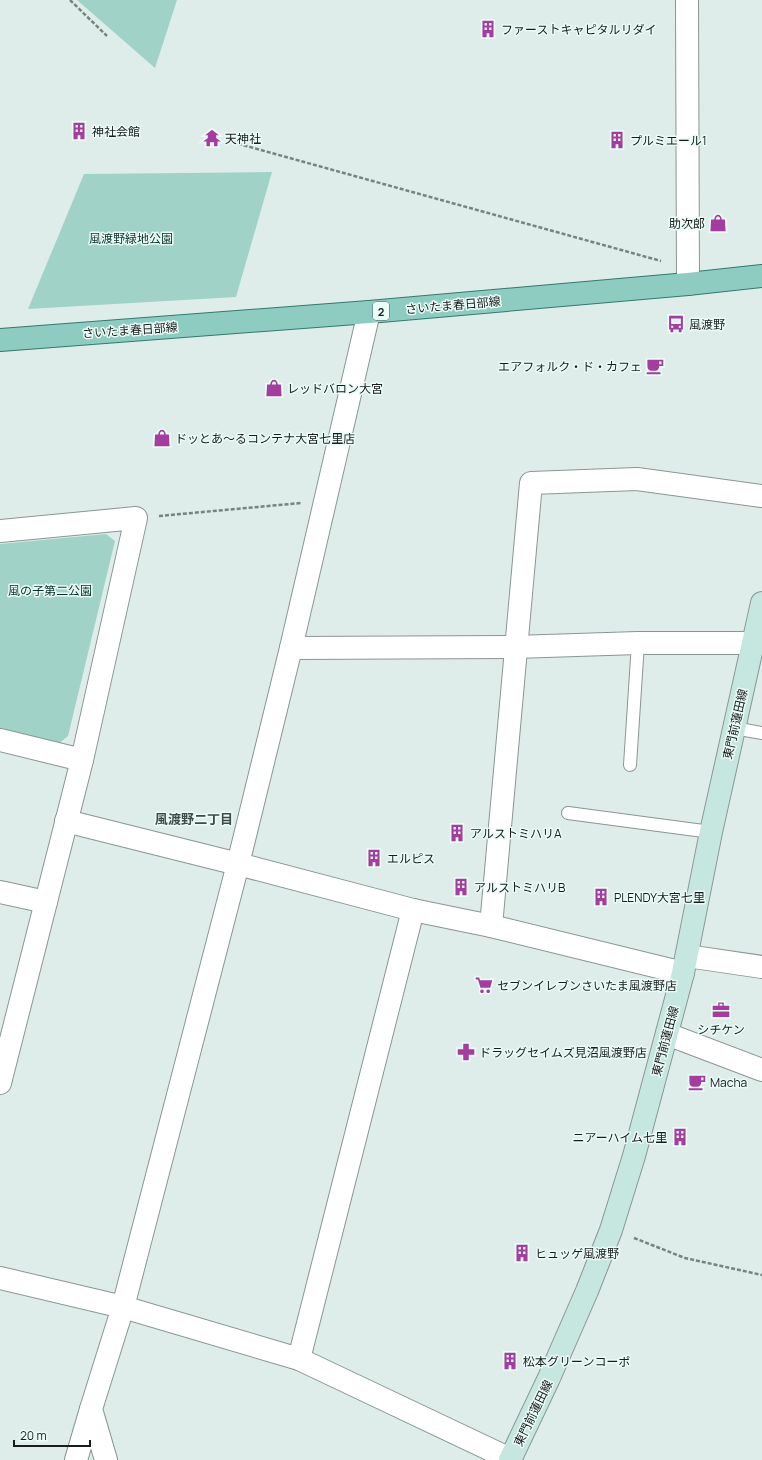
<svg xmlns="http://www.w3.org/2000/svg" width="762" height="1460" font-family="Manrope,'Noto Sans JP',sans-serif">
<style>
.green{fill:#a1d2c7}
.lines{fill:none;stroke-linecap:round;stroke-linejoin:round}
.service-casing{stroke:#899793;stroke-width:14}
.minor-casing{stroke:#899793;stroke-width:24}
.tertiary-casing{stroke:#899793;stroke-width:24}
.secondary-casing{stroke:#899793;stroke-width:24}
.primary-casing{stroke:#33796c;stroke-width:24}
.path{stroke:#788280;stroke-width:2.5;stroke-dasharray:4 2;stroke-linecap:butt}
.service{stroke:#fff;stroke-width:12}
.minor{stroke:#fff;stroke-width:22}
.tertiary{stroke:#fff;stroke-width:22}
.secondary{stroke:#c6e6e0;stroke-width:22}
.primary{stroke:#8eccc1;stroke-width:22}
.labels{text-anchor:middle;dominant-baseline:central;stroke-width:3;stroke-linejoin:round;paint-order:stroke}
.shield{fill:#ebfbf7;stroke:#57605e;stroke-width:1}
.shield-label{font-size:11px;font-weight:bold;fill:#181d1c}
.poi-label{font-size:12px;fill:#181d1c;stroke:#ebfbf7;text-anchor:start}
.park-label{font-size:12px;fill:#07312b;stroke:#ebfbf7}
.street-label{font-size:12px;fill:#181d1c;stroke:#ebfbf7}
.neighbourhood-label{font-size:13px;font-weight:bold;fill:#3e4b48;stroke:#ebfbf7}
</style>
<rect width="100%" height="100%" fill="#deede9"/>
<g class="green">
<polygon points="77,0 177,0 155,68"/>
<polygon points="272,172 236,297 28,309 84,174"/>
<polygon points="106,534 115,541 68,736 57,745 0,730 0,544"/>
</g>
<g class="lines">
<g class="service-casing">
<g id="service">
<polyline points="734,728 762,733"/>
<polyline points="630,765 638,643"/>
<polyline points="568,813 711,832"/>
</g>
</g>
<g class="minor-casing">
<g id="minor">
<polyline points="687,0 688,284"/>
<polyline points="0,531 136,518 82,760"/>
<polyline points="291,648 515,647 638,643 753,643"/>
<polyline points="0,740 82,760 0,1083"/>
<polyline points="66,821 238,864 413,910 491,926 683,973"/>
<polyline points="0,892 46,902"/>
<polyline points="491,926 531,483 637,479 762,496"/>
<polyline points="687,956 762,967"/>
<polyline points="667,1034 762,1070"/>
<polyline points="0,1278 123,1307 91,1409 106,1460"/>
<polyline points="299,1359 413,910"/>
<polyline points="76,1460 91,1409"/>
</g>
</g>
<g class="tertiary-casing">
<polyline id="tertiary" points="369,312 291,648 238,864 123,1307 299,1359 510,1459"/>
</g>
<g class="secondary-casing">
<polyline id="secondary" points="510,1460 549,1378 587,1291 611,1230 634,1156 683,973 711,832 762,603"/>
</g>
<g class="primary-casing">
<polyline id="primary" points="0,340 369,312 688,284 762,276"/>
</g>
<g class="path">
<polyline points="70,0 107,36"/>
<polyline points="232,142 661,261"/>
<polyline points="159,516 301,503"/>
<polyline points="634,1238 685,1258 762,1275"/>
</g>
<use href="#service" class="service"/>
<use href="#minor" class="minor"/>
<use href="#tertiary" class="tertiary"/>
<use href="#secondary" class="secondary"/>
<use href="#primary" class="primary"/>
</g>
<defs>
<g id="building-bare" transform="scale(1.38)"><path d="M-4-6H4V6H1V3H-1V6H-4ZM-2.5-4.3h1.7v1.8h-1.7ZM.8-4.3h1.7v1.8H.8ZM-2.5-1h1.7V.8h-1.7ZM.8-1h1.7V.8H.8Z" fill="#a43da0" stroke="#ebfbf7" stroke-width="2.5" paint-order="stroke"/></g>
<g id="temple-bare" transform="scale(1.38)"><path d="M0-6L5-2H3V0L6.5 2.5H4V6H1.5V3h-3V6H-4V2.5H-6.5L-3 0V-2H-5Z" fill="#a43da0" stroke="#ebfbf7" stroke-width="2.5" paint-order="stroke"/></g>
<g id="shop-bare" transform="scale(1.38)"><path d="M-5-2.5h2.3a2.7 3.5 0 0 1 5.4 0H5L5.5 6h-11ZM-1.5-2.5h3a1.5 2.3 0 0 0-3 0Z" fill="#a43da0" stroke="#ebfbf7" stroke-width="2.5" paint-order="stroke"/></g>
<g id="bus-bare" transform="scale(1.38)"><path d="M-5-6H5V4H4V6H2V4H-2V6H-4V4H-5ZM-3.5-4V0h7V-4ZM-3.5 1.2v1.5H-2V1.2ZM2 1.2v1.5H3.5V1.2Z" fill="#a43da0" stroke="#ebfbf7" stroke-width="2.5" paint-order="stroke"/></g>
<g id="cafe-bare" transform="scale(1.38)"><path d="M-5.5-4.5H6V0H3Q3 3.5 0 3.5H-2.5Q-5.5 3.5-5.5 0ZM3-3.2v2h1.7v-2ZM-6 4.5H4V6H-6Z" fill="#a43da0" stroke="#ebfbf7" stroke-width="2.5" paint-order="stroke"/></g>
<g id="supermarket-bare" transform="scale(1.38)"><path d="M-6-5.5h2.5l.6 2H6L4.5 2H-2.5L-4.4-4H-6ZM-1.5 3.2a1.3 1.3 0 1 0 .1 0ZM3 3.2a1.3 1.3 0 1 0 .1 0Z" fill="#a43da0" stroke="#ebfbf7" stroke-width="2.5" paint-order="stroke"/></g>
<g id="office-bare" transform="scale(1.38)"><path d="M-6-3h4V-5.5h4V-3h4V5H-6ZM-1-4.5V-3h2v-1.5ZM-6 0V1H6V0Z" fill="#a43da0" stroke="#ebfbf7" stroke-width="2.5" paint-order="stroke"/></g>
<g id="pharmacy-bare" transform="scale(1.38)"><path d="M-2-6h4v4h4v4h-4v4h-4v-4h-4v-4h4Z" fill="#a43da0" stroke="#ebfbf7" stroke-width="2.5" paint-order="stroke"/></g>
</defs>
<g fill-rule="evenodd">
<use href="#building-bare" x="488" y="29"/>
<use href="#building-bare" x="79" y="131"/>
<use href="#temple-bare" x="212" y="138"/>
<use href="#building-bare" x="617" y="140"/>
<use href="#shop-bare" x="718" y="223"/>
<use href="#bus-bare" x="676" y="324"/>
<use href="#cafe-bare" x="655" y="366"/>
<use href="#shop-bare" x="274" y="388"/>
<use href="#shop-bare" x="162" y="438"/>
<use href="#building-bare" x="457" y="833"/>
<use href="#building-bare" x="374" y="858"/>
<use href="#building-bare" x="461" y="887"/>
<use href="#building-bare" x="601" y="897"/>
<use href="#supermarket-bare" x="484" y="985"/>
<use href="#office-bare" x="721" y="1010"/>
<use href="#pharmacy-bare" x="466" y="1052"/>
<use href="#cafe-bare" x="697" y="1082"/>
<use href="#building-bare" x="680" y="1137"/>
<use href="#building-bare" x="522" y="1253"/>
<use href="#building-bare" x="510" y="1361"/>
</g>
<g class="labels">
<rect class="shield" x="373" y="302" width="16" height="18" rx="3"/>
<g class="shield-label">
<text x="381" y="311">2</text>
</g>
<g class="poi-label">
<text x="501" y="29">ファーストキャピタルリダイ</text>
<text x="92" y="131">神社会館</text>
<text x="225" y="138">天神社</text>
<text x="630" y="140">プルミエール1</text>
<text x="705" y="223" text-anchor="end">助次郎</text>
<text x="689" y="324">風渡野</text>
<text x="642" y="366" text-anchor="end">エアフォルク・ド・カフェ</text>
<text x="287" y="388">レッドバロン大宮</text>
<text x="175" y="438">ドッとあ～るコンテナ大宮七里店</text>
<text x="470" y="833">アルストミハリA</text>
<text x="387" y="858">エルピス</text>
<text x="474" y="887">アルストミハリB</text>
<text x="614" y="897">PLENDY大宮七里</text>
<text x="497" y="985">セブンイレブンさいたま風渡野店</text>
<text x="721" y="1029" text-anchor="middle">シチケン</text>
<text x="479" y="1052">ドラッグセイムズ見沼風渡野店</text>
<text x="710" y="1082">Macha</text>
<text x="667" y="1137" text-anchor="end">ニアーハイム七里</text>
<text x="535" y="1253">ヒュッゲ風渡野</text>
<text x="523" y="1361">松本グリーンコーポ</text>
</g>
<g class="park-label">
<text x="131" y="238">風渡野緑地公園</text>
<text x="50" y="590">風の子第二公園</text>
</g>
<g class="street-label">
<text transform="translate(453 305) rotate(-5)">さいたま春日部線</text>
<text transform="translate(130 330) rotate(-4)">さいたま春日部線</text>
<text transform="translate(735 724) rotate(-77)">東門前蓮田線</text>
<text transform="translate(665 1041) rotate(-75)">東門前蓮田線</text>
<text transform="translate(533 1413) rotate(-64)">東門前蓮田線</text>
</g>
<g class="neighbourhood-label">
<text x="194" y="819">風渡野二丁目</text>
</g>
</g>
<path d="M14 1440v6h76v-6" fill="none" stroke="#181d1c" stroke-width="2"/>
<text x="20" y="1440" font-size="12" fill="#181d1c" stroke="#ebfbf7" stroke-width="3" paint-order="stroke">20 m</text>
</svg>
